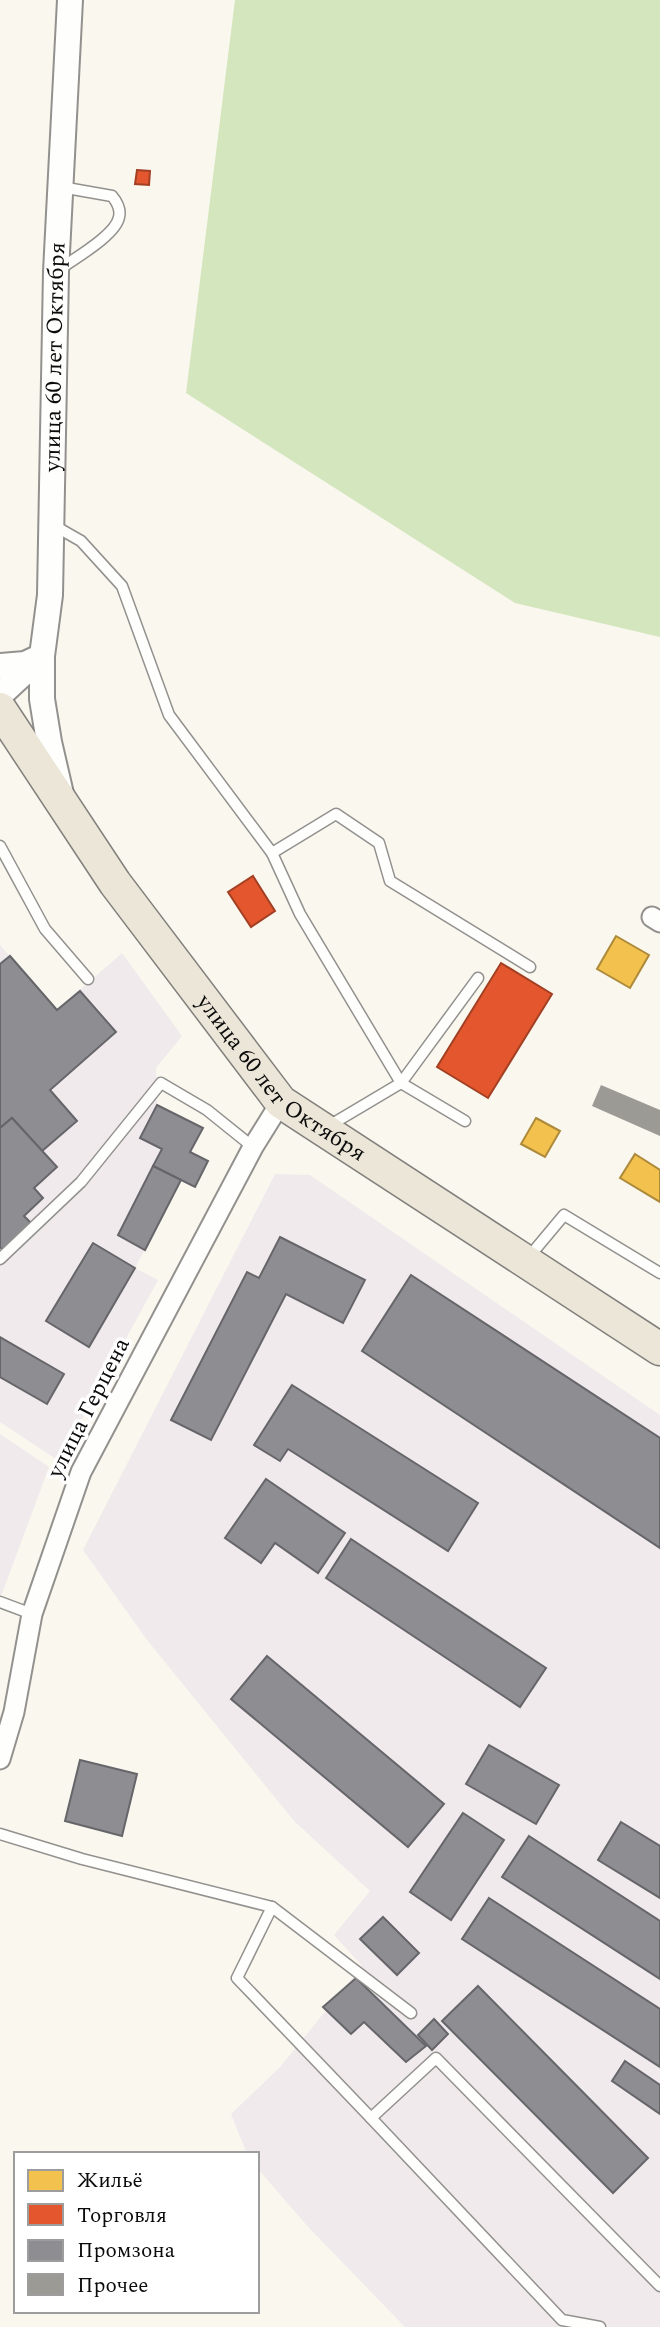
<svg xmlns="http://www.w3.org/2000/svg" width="660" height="2327" font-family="Spectral,serif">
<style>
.industrial{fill:#f1eaec}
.forest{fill:#d4e6be}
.homes{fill:#f2c14e;stroke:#ad8a3a;stroke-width:2}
.shops{fill:#e4572e;stroke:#a34024;stroke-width:2}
.industry{fill:#8d8d92;stroke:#66666a;stroke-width:2}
.building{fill:#9c9a95}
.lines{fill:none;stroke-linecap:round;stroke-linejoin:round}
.service-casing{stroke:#93918e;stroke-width:13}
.minor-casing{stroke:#93918e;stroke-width:23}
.tertiary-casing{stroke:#93918e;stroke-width:28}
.primary-casing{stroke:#807f7b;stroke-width:35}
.service{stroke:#fefefd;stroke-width:10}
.minor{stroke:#fefefd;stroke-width:19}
.tertiary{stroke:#fefefd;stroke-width:24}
.primary{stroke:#ebe6d8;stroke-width:32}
.labels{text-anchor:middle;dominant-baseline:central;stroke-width:7;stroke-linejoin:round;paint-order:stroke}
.street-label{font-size:23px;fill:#0b0b0b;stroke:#fff}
</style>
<rect width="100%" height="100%" fill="#faf7ef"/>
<g class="industrial">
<polygon points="0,945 57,1010 122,953 182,1036 156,1068 157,1104 203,1128 190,1152 208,1161 195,1187 181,1180 135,1268 158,1280 59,1461 0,1422"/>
<polygon points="275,1174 310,1175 660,1415 660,2327 405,2327 310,2229 257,2168 257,2154 247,2154 231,2114 280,2067 362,1966 334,1935 370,1891 294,1821 147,1640 83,1550"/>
<polygon points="0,1434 49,1467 0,1599"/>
</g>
<polygon class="forest" points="235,0 660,0 660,637 515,603 186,393"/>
<g class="homes">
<polygon points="616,936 649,955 630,988 597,969"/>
<polygon points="536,1118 560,1131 545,1157 521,1144"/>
<polygon points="635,1154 660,1170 660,1202 620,1178"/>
</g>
<g class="shops">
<polygon points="137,170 150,171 149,185 135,184"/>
<polygon points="253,876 275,911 251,927 228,892"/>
<polygon points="501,963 552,994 488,1098 437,1067"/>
</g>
<g class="industry">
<polygon points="10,956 57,1010 80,991 116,1032 50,1090 77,1121 42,1151 12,1118 0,1128 0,964"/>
<polygon points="157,1105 203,1128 190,1152 208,1161 195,1187 153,1166 162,1149 140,1138"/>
<polygon points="12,1118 57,1167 34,1188 43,1198 24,1216 33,1225 4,1252 0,1247 0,1128"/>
<polygon points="153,1166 181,1180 145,1250 118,1235"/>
<polygon points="280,1237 365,1280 343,1323 286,1294 211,1440 171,1420 247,1272 259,1278"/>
<polygon points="93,1243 135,1268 89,1347 46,1321"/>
<polygon points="411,1275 660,1438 660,1548 362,1351"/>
<polygon points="0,1337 64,1374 47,1404 0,1377"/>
<polygon points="292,1385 478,1503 448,1551 288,1449 280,1461 254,1445"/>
<polygon points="266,1479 345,1533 318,1573 275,1543 261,1563 225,1538"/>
<polygon points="351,1539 546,1668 520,1707 326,1578"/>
<polygon points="267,1656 444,1804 408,1847 231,1699"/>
<polygon points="489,1745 559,1785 536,1824 466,1784"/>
<polygon points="80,1760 137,1774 122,1836 65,1821"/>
<polygon points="463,1813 504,1840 451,1920 410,1892"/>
<polygon points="621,1822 660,1846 660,1898 598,1860"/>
<polygon points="529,1836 660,1921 660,1979 502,1877"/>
<polygon points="489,1898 660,2009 660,2067 462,1939"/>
<polygon points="383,1917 419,1953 397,1975 360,1939"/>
<polygon points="356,1978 426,2046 406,2062 364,2022 351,2034 323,2007"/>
<polygon points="478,1986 648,2158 613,2193 442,2021"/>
<polygon points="434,2019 448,2034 432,2050 418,2035"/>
<polygon points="625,2061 660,2085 660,2114 612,2081"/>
</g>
<polygon class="building" points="601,1085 660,1110 660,1136 592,1106"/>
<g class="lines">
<g class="service-casing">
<g id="service">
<path d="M60 269C75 258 116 235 119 217 121 209 117 202 112 196L61 187"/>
<polyline points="53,525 81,541 122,586 169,715 272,853 300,914 401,1083 465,1121"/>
<polyline points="0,846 45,929 88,979"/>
<polyline points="272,853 336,814 379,843 390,881 530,967"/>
<polyline points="327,1127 401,1083 478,978"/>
<polyline points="528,1258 564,1215 660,1273"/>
<polyline points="0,1259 81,1182 161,1083 207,1110 253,1147"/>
<polyline points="0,1602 32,1614"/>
<polyline points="0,1834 82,1859 272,1907 237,1978 371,2118 436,2058 660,2286"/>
<polyline points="272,1907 411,2013"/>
<polyline points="371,2118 562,2320 600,2327"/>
</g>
</g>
<g class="minor-casing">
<g id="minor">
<polyline points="652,917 660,922"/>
<polyline points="0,1759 14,1712 32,1614 81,1472 253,1147 281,1102"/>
</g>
</g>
<g class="tertiary-casing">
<g id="tertiary">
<polyline points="0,666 25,664 42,656 42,699 49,742 61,794"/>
<path id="s1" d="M0 695 42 656 50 595 56 272 70 0"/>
</g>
</g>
<g class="primary-casing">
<g id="primary">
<path id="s2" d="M0 709 115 883 281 1102 660 1349"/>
</g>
</g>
<use href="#service" class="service"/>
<use href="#minor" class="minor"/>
<use href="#tertiary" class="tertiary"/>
<use href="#primary" class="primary"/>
</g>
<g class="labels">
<g class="street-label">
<text stroke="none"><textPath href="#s1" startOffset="357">улица 60 лет Октября</textPath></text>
<text stroke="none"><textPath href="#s2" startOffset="467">улица 60 лет Октября</textPath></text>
<text transform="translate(89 1408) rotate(-63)">улица Герцена</text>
</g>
</g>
<rect x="14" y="2152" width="245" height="161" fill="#ffffff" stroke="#9d9d9d" stroke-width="2"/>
<rect x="28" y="2170" width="35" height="21" fill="#f2c14e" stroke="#9d9d9d" stroke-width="2"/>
<text x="77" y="2187" font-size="21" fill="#0b0b0b">Жильё</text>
<rect x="28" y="2204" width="35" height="21" fill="#e4572e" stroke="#9d9d9d" stroke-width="2"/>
<text x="77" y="2222" font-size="21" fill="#0b0b0b">Торговля</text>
<rect x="28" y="2240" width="35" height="21" fill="#8d8d92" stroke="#9d9d9d" stroke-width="2"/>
<text x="77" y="2257" font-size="21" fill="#0b0b0b">Промзона</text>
<rect x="28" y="2274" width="35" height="21" fill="#9c9a95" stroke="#9d9d9d" stroke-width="2"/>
<text x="77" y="2292" font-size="21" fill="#0b0b0b">Прочее</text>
</svg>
